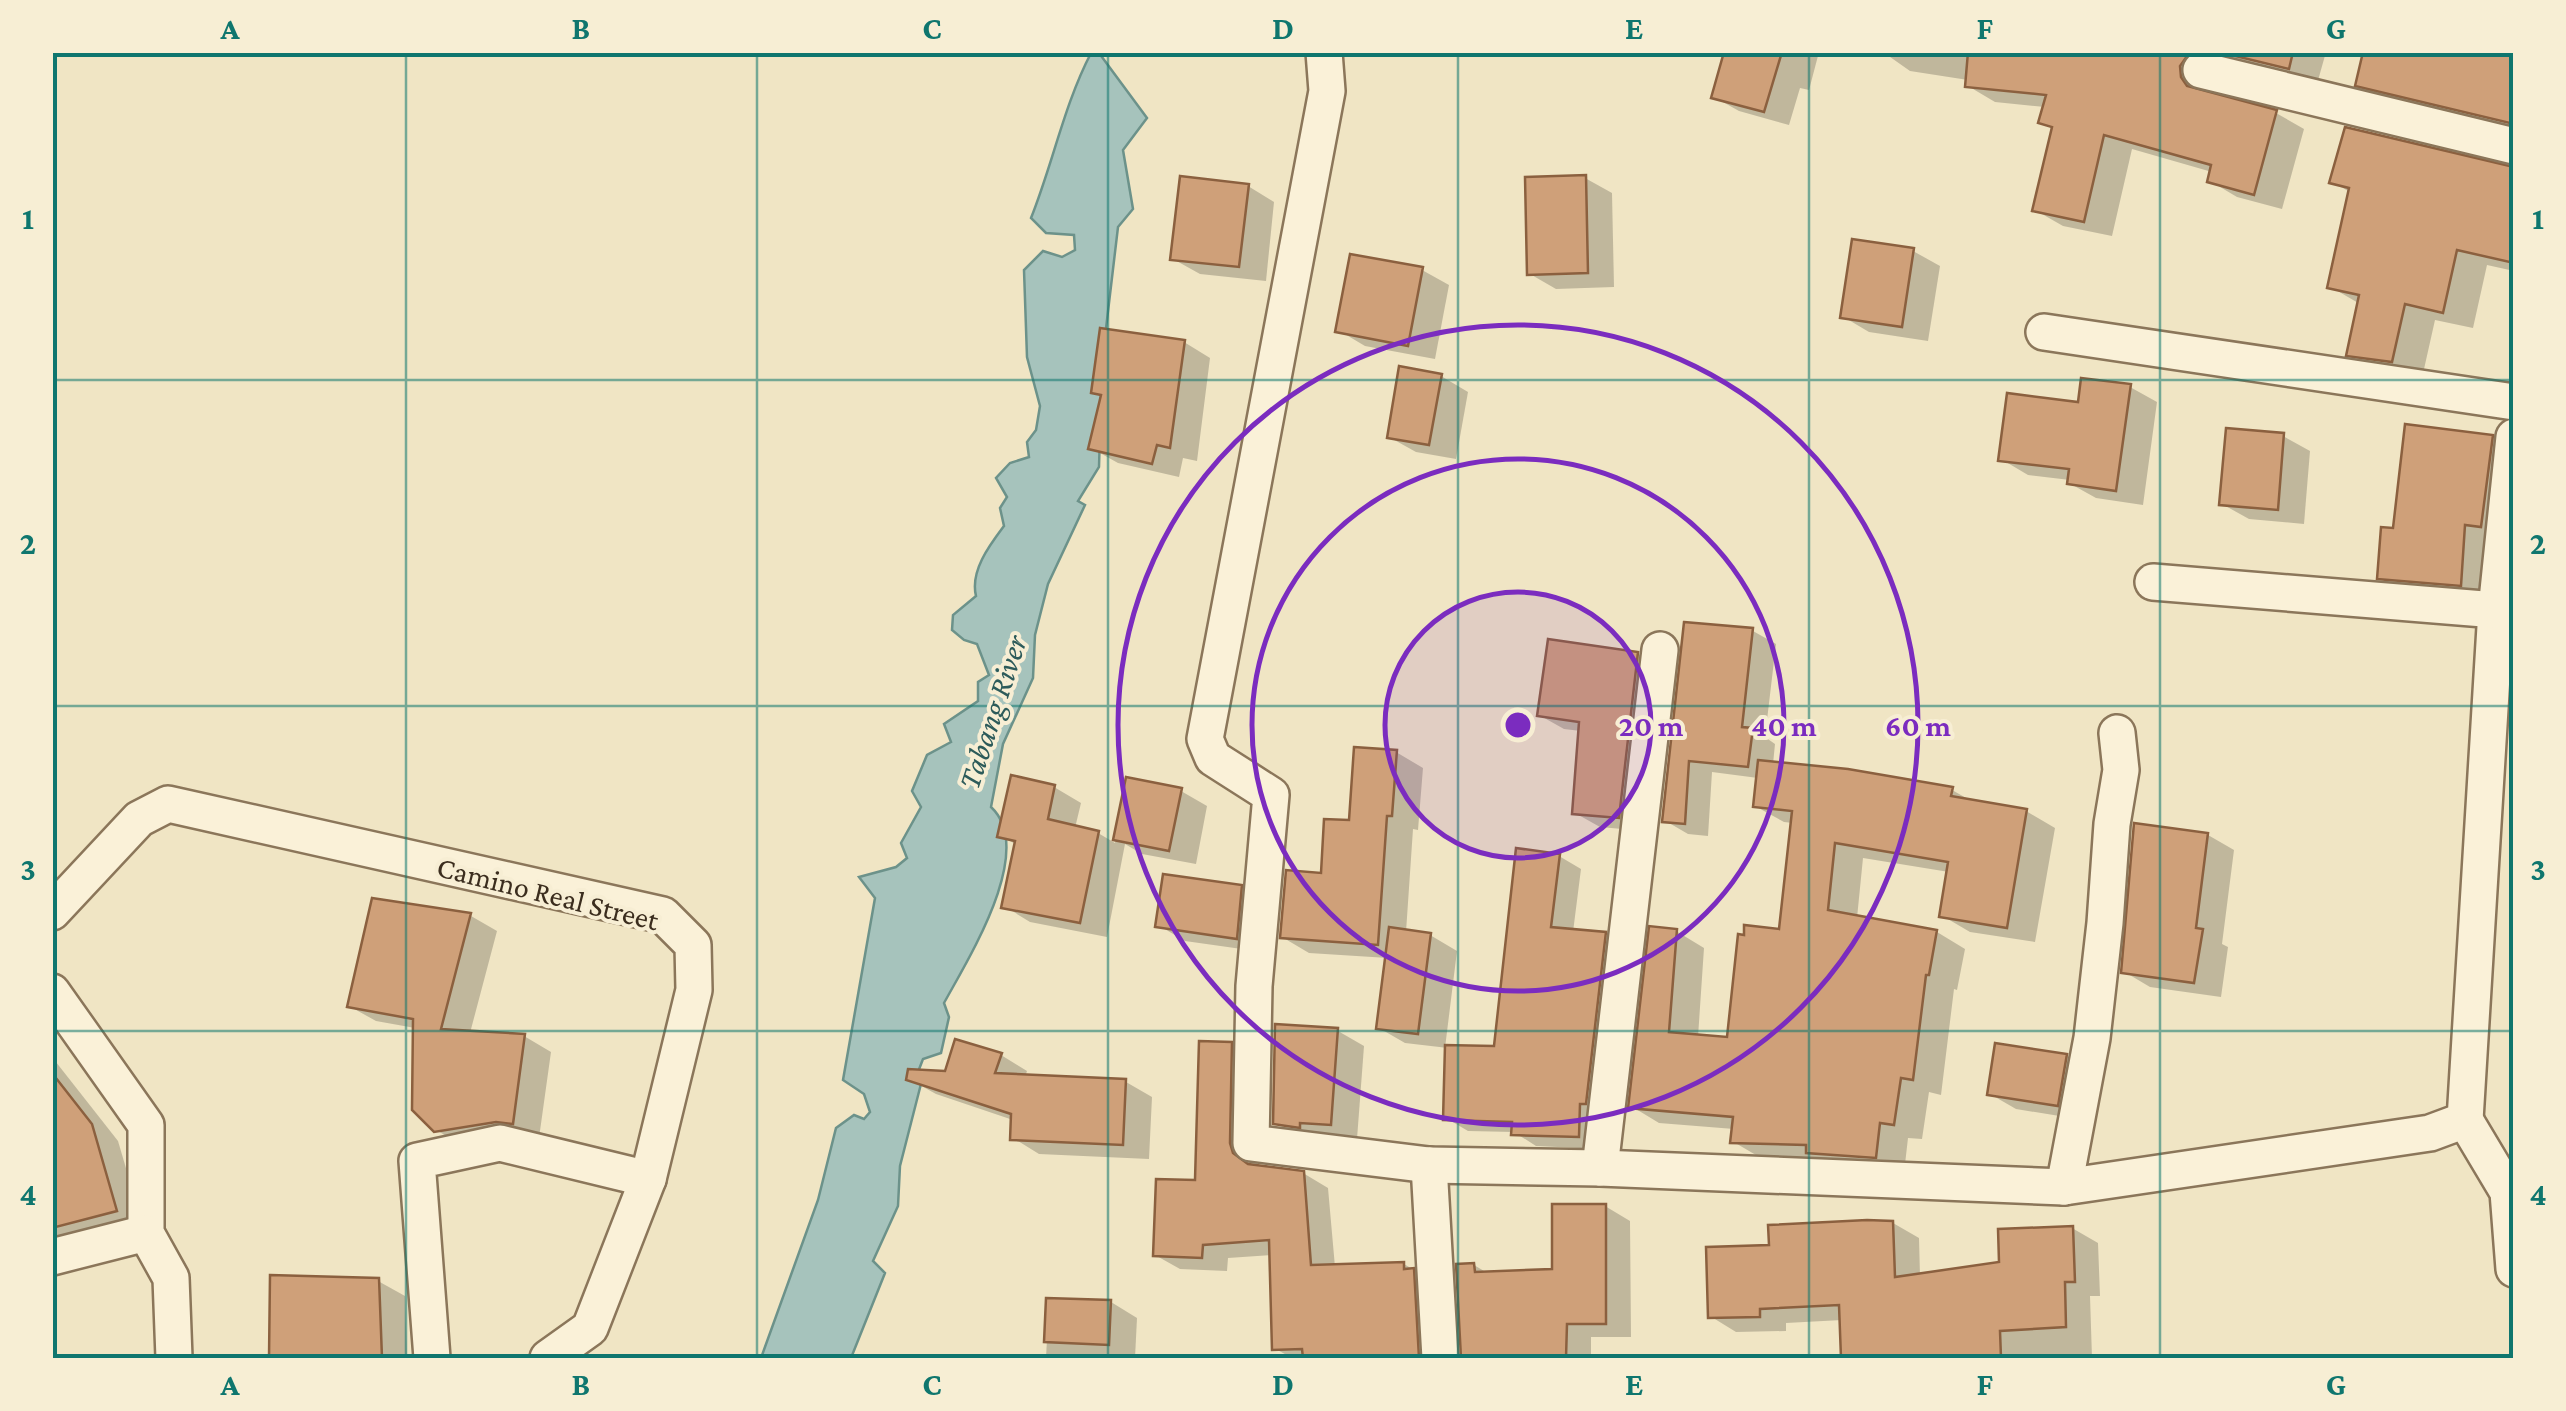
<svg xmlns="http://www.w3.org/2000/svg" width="2566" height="1411" font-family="'Crimson Pro',serif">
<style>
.water{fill:#a6c3bc;stroke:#6c928a;stroke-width:2.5}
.shadow{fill:#0003}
.building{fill:#cfa079;stroke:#8b603f;stroke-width:2.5}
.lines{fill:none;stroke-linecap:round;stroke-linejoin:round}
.minor-casing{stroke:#8b765a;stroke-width:40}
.minor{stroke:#faf1d8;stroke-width:35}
.grid{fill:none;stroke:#0f766e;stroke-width:2.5;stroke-opacity:0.55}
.ring{fill:none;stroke:#7b2cbf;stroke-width:5}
.labels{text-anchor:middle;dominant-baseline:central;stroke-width:8;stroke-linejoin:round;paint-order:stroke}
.street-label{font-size:30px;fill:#3b2d1e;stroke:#f7eed4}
.water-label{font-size:32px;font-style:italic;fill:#2d5b5a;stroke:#f7eed4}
.centre{fill:#7b2cbf;stroke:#f7eed4;stroke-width:5}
.ring-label{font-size:30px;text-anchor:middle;font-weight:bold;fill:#7b2cbf;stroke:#f7eed4;stroke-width:8;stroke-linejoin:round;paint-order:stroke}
.neatline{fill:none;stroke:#0f766e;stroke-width:4}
.grid-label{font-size:32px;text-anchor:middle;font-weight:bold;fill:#0f766e}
</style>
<rect width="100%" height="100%" fill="#f0e5c4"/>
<path class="water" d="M1091 53H1099L1147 118 1123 150 1133 209 1118 227 1102 362 1099 467 1078 501 1085 505 1048 584 1035 635 1033 678 1003 744 991 807C1037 850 968 959 944 1003L949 1017 941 1053 923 1059 918 1072 922 1080 900 1166 898 1206 873 1261 885 1273 851 1358H761L818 1200 836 1128 854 1115 864 1119 870 1112 864 1094 843 1080 875 898 859 877 896 867 907 858 901 843 921 807 912 791 927 755 951 742 944 724 978 701V682L989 675 977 644 964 640 952 630 953 615 976 596C970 571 989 546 1004 526L1000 508 1007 497 996 478 1010 463 1029 457 1027 442 1036 430 1040 406 1027 357 1024 270 1043 251 1062 257 1075 250 1074 235 1046 233 1031 218C1053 163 1064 105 1091 53Z"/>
<g class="shadow">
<polygon points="1726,52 1819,52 1809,90 1800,88 1789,125 1739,111 1714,97"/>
<polygon points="1883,52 2326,52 2317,84 2208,80 2209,96 2276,113 2304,129 2282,209 2237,197 2210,181 2212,172 2132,149 2112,236 2063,226 2035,210 2054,129 2041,122 2045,107 1995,102 1968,86 1968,80 1910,71"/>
<polygon points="2514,52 2514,131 2386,100 2358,84"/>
<polygon points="2514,169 2514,271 2487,265 2473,328 2435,320 2422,378 2379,372 2349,354 2360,304 2329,286 2350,192 2332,182"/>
<polygon points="1585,178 1612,193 1614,287 1556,289 1530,274"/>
<polygon points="1248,186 1274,202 1266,281 1200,274 1173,259"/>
<polygon points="1913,251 1940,266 1928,341 1869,332 1842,316"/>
<polygon points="1422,270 1449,285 1435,359 1365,346 1338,330"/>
<polygon points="1184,342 1210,358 1197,461 1183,458 1179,477 1118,463 1091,448 1103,397 1094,392"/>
<polygon points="1441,376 1468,392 1456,459 1416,452 1389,437"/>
<polygon points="2130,387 2157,402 2143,505 2096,498 2069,483 2070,480 2028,475 2001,459 2080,405"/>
<polygon points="2283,436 2310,451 2304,524 2249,519 2222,504"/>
<polygon points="2492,437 2514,450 2487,600 2406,593 2380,578 2395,530"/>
<polygon points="1686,624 1753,631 1776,644 1765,737 1775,744 1773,764 1952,790 1975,803 2026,811 2055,828 2035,942 1970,932 1941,915 1949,872 1863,858 1857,918 1937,932 1965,949 1957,990 1954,989 1941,1095 1929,1092 1922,1139 1908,1138 1904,1173 1761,1158 1732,1141 1734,1129 1659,1123 1631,1106 1676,931 1704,948 1698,1037 1729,1040 1781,931 1793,823 1784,822 1755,806 1758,778 1712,772 1708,836 1688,834 1664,820"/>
<polygon points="1638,654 1663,669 1644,831 1600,827 1575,813 1581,731 1564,729 1539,715"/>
<polygon points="1396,752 1423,768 1418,830 1413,829 1406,932 1430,935 1457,951 1445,1048 1496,1048 1559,856 1581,869 1573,932 1605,935 1627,948 1600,1149 1536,1146 1514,1132 1468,1131 1446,1118 1448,1048 1405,1043 1379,1028 1388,958 1309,953 1282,937 1324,875 1351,823"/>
<polygon points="1128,780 1181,791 1207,806 1196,864 1142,854 1125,844 1107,937 1030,922 1004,906 1017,845 1000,835 1054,787 1081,803 1075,828 1098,833 1115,843"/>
<polygon points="2208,835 2234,850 2222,944 2228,947 2221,997 2150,987 2123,971"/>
<polygon points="1241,888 1268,903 1263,952 1185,941 1158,925"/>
<polygon points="374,901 471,916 497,931 470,1033 524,1036 551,1052 539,1138 464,1146 436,1130 415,1028 376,1021 349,1006"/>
<polygon points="1338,1031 1364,1046 1357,1139 1302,1138 1275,1123"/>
<polygon points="1231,1045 1256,1059 1257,1168 1303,1173 1328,1188 1335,1267 1404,1264 1429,1279 1442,1358 1292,1358 1274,1348 1272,1255 1228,1258 1227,1271 1180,1269 1155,1255 1198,1183"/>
<polygon points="1001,1055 1027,1071 1025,1077 1126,1082 1152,1097 1149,1159 1039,1154 1013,1138 1013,1120 936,1094 909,1079 947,1074"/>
<polygon points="2067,1056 2093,1072 2084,1120 2016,1109 1990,1094"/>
<polygon points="52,1057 118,1141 143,1226 52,1249"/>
<polygon points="1605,1206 1630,1221 1631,1337 1591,1337 1591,1358 1462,1358 1459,1267 1474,1265 1489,1274 1554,1271"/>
<polygon points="1893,1223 1919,1238 1920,1276 2002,1264 2072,1228 2098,1243 2100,1296 2090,1296 2092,1358 1843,1358 1842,1320 1786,1323 1786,1331 1736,1332 1710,1316 1771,1248"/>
<polygon points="273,1277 378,1281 405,1296 407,1358 272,1358"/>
<polygon points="1049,1300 1111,1302 1137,1318 1135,1358 1046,1358"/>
</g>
<g class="building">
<polygon points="1724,52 1782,52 1764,112 1711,98"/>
<polygon points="1968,52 2190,52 2180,66 2181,77 2187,86 2277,110 2254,195 2207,182 2211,165 2104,135 2084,222 2032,211 2052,127 2038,123 2046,95 1965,87"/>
<polygon points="2219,52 2293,52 2289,69"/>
<polygon points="2363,52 2514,52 2514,124 2355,86"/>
<polygon points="2345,127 2514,167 2514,263 2457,250 2443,313 2405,304 2392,362 2346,356 2359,295 2327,288 2349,188 2329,183"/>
<polygon points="1586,175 1588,273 1527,275 1525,177"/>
<polygon points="1180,176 1249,184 1239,267 1170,260"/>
<polygon points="1852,239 1914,248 1902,327 1840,318"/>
<polygon points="1350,254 1423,267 1408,346 1335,332"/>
<polygon points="1100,328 1185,340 1170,448 1157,445 1152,464 1088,449 1101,395 1091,393"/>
<polygon points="1399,366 1442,374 1429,445 1387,438"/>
<polygon points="2081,378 2131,384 2116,491 2067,484 2069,469 1998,461 2007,393 2078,402"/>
<polygon points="2405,424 2493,435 2481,527 2465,525 2461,586 2377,579 2381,527 2393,528"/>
<polygon points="2226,428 2284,433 2278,510 2219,505"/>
<polygon points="1684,622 1753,628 1742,727 1753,728 1748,767 1689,761 1685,824 1662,822"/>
<polygon points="1548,639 1638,652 1619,818 1572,814 1579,722 1537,716"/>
<polygon points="1354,747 1397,750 1392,816 1387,816 1378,945 1280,938 1286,870 1321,873 1324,819 1349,820"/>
<polygon points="1758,760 1848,769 1953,787 1951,796 2027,809 2007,928 1939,917 1948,862 1835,843 1828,910 1937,930 1929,975 1926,975 1913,1080 1901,1078 1894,1125 1880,1123 1876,1158 1806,1153 1806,1145 1730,1143 1733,1117 1628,1108 1649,926 1677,929 1669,1032 1727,1037 1738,934 1744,935 1744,925 1779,929 1792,811 1753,807"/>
<polygon points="1011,775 1055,785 1048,819 1099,831 1080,923 1001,908 1015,841 997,837"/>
<polygon points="1126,777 1182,788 1169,851 1113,840"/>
<polygon points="2134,823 2208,833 2196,928 2203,929 2194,983 2121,973"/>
<polygon points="1516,848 1560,854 1551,927 1606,932 1586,1104 1580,1104 1579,1137 1511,1135 1512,1122 1443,1120 1445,1045 1494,1046"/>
<polygon points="1163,874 1242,885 1237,939 1155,927"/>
<polygon points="372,898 471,913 441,1029 525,1034 513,1124 496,1122 434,1132 412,1110 413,1019 347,1007"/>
<polygon points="1389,927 1431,933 1418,1034 1376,1029"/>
<polygon points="1275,1024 1338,1028 1331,1125 1300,1123 1300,1128 1273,1124"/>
<polygon points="955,1039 1002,1053 995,1073 1126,1079 1123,1145 1010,1140 1011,1114 906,1080 908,1069 945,1071"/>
<polygon points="1199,1041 1232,1042 1230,1143 1233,1153 1248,1164 1304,1171 1311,1265 1404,1262 1404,1269 1414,1268 1419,1358 1303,1358 1302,1349 1272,1350 1269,1240 1203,1245 1202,1258 1153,1256 1156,1179 1195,1180"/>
<polygon points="1995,1043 2067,1054 2058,1106 1987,1095"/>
<polygon points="52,1073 92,1124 117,1211 52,1228"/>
<polygon points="1552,1204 1606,1204 1606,1324 1567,1324 1566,1358 1461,1358 1456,1264 1474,1263 1475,1272 1552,1269"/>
<polygon points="1867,1220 1893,1221 1895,1277 1999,1262 1998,1229 2073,1226 2075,1282 2065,1282 2066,1327 2000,1331 2001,1358 1841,1358 1839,1305 1760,1309 1760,1317 1708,1318 1706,1247 1769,1245 1768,1225"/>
<polygon points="270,1275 379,1278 382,1358 269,1358"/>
<polygon points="1046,1298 1111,1300 1109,1345 1044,1342"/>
</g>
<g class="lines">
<g class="minor-casing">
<g id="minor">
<polyline points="1324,52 1327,91 1205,739 1213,758 1271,795 1254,986 1251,1143 1429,1165 1600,1168 2064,1187 2430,1133 2465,1120 2496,610 2514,437"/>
<polyline points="2201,70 2514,146"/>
<polyline points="2044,332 2514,402"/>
<polyline points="2153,582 2496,610"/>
<polyline points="52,912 139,819 168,804 663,915 693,945 694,990 648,1179 590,1328 548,1358"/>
<polyline points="52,992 146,1125 146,1233 171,1278 174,1358"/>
<polyline points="2465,1120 2508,1192 2514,1269"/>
<polyline points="1429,1165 1440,1358"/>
<polyline points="1600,1168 1660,650"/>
<polyline points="2064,1187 2092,1038 2105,923 2112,824 2121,770 2117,733"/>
<polyline points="52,1257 146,1233"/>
<polyline points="432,1358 417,1161 500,1143 648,1179"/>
</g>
</g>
<use href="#minor" class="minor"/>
</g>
<path class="grid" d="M406 52V1358M757 52V1358M1108 52V1358M1458 52V1358M1809 52V1358M2160 52V1358M52 380H2514M52 706H2514M52 1031H2514"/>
<circle cx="1518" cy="725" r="133" fill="#7b2cbf" fill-opacity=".12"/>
<g class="ring">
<circle cx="1518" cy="725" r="133"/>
<circle cx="1518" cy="725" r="266"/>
<circle cx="1518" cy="725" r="400"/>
</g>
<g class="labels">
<g class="street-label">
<text transform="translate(548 893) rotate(14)">Camino Real Street</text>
</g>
<g class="water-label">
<text transform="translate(992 712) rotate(-72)">Tabang River</text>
</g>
</g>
<circle cx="1518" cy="725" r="15" class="centre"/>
<g class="ring-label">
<text x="1651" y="736">20 m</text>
<text x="1784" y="736">40 m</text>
<text x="1918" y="736">60 m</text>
</g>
<rect width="2566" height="1411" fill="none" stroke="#f7eed4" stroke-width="110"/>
<rect x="55" y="55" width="2456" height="1301" class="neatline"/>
<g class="grid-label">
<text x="230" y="39">A</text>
<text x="581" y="39">B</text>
<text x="932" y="39">C</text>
<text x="1283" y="39">D</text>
<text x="1634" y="39">E</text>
<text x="1985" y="39">F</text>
<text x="2336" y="39">G</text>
<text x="28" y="229">1</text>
<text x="2538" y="229">1</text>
<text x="28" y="554">2</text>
<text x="2538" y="554">2</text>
<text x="28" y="880">3</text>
<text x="2538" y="880">3</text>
<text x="28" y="1205">4</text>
<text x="2538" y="1205">4</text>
<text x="230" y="1395">A</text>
<text x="581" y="1395">B</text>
<text x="932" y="1395">C</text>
<text x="1283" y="1395">D</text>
<text x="1634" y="1395">E</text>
<text x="1985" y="1395">F</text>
<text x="2336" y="1395">G</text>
</g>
</svg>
